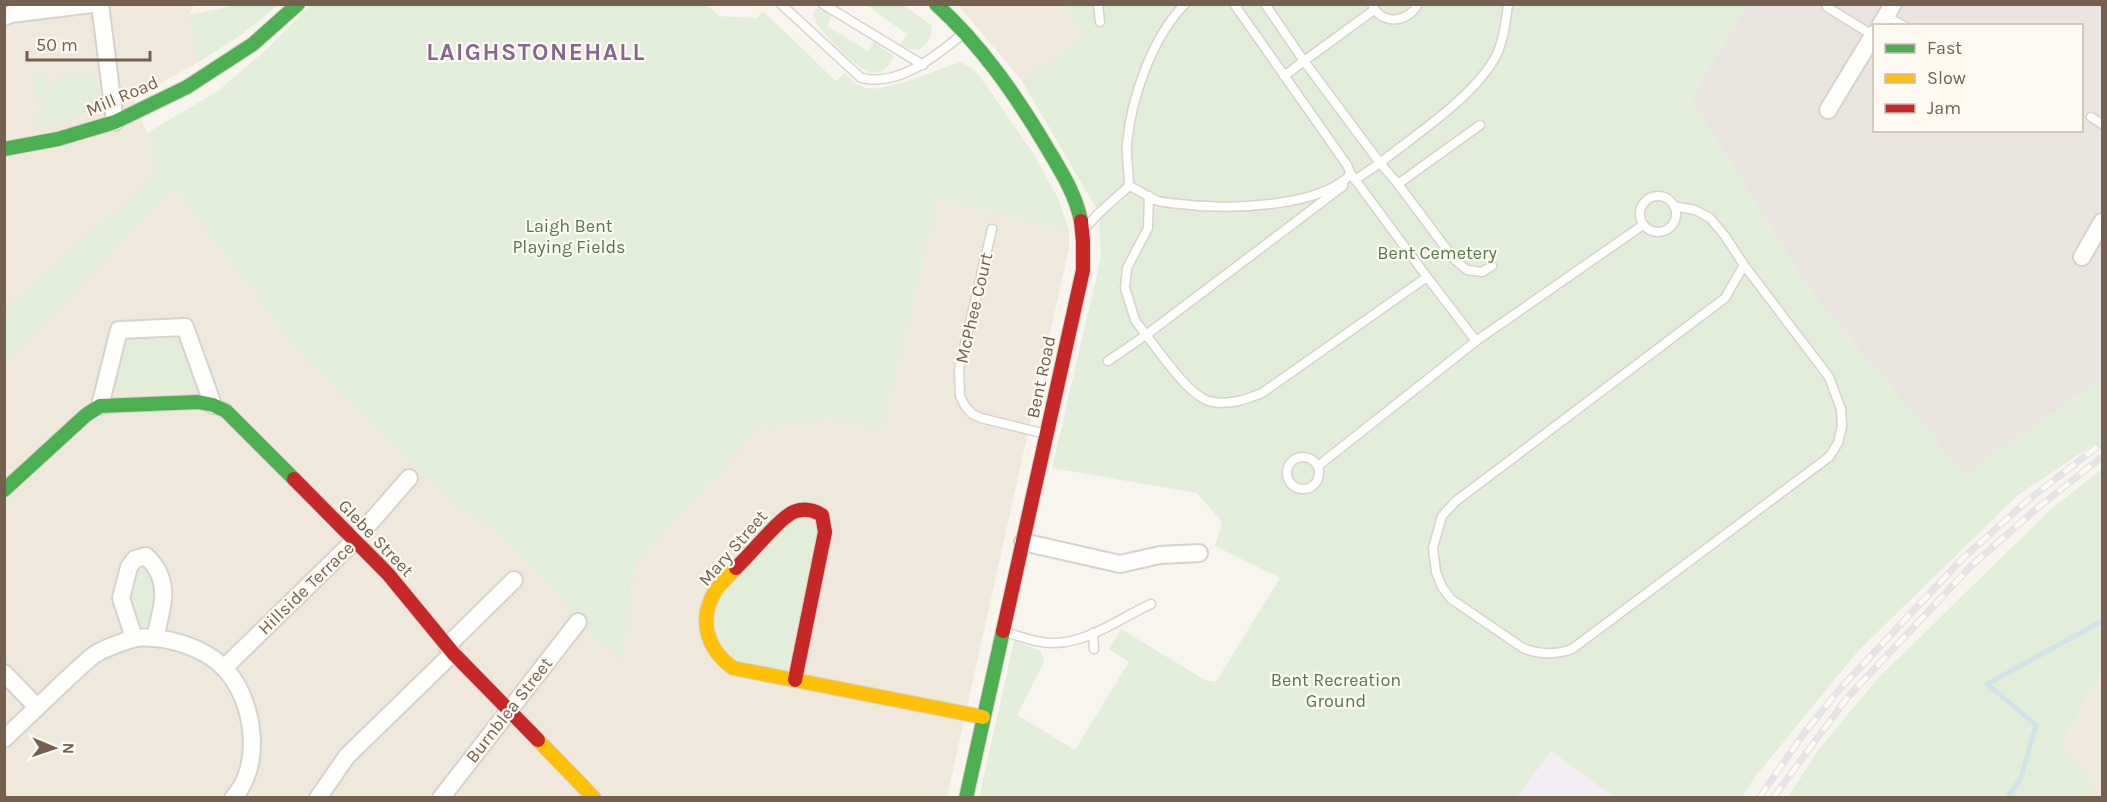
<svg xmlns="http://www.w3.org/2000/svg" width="2107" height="802" font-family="Karla,sans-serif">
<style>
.residential{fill:#efe8dc}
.industrial{fill:#eae5df;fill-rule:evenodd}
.education{fill:#f5edf4}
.green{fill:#e3eeda}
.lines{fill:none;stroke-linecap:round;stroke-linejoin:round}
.stream{stroke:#d0e4e7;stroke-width:5}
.lane-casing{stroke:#d7d2cc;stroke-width:11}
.street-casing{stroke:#d7d2cc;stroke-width:20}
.fast-casing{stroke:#d7d2cc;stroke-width:16}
.slow-casing{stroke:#d7d2cc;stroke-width:16}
.jam-casing{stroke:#d7d2cc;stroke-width:16}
.lane{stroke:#fefefc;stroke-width:8}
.street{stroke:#fefefc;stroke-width:16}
.fast{stroke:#4caf50;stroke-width:14}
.slow{stroke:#ffc107;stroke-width:14}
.jam{stroke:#c62828;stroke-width:14}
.rail-casing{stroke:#e5e3e6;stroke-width:7}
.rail{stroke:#fefaf1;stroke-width:4.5;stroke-dasharray:14;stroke-linecap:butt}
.labels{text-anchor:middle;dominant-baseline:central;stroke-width:4.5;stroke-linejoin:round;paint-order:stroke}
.street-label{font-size:18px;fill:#755f4f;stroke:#fefaf1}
.park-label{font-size:18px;fill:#537948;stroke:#fefaf1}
.district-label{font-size:24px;font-weight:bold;letter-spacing:1.5px;fill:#866790;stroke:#fefaf1}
</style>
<rect width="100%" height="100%" fill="#f7f5ee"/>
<g class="residential">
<polygon points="5,5 194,5 189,15 197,63 133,98 147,133 158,173 174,187 295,348 453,503 494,531 567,604 574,618 623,661 634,564 761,427 831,419 883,429 937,198 1069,231 1069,248 947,797 5,798"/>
<polygon points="958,5 1063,5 1085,35 1022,81"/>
<polygon points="2102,670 2102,797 2084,797 2094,780 2061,748"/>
</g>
<path class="industrial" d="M1747 5H2102V378L1965 475 1810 291 1690 98ZM1874 26H2082V130H1874Z"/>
<polygon class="education" points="1551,751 1614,797 1517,798"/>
<g class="green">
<polygon points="241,4 278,5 241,35 197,63 189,15"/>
<path d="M310 5H707L719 16 757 18 763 11 836 81 844 73C850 78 856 85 863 87 884 95 938 68 961 62L976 71 1033 153 1058 198 1069 231 937 198 883 429 831 419 761 427 634 564 623 661 574 618 567 604 494 531 453 503 295 348 174 187 5 362 4 311 158 173 147 133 218 91 268 48Z"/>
<path d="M867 5H903L931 25C934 37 928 42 919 50L899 47 907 34Z"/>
<polygon points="1063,5 1747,5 1690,98 1810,291 1965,474 2102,378 2102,439 2018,495 1857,652 1755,777 1742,797 1614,797 1551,751 1517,797 979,798 1014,641 1041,651 1044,662 1017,715 1075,750 1129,662 1109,649 1121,629 1205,680 1216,682 1280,578 1215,546 1222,522 1197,493 1052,468 1101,257 1099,213 1022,81 1085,35"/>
<path d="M818 8 832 15 827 26 868 51 874 42 894 56C879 87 860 69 843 52 831 41 820 31 813 16L815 10Z"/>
<path d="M95 72C96 79 99 88 98 95 93 121 54 123 33 128L56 77Z"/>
<polygon points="39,74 48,78 48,83 42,99 36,100 33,75"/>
<polygon points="181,337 198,388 113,390 128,338"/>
<polygon points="2102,469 2102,670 2061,747 2094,781 2084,797 1788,797 1819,749 1879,677 2050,510"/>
<polygon points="806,520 816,530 789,665 784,669 740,662 716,639 714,609 783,525"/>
<path d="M150 575C160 598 156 602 148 625L141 626 129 596 134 576Z"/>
</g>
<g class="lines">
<polyline class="stream" points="2007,798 2021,778 2036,725 1987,684 2102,621"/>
<g class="lane-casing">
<g id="lane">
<path d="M781 4 861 78C900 87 935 56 964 33"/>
<polyline points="823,4 923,65"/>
<polyline points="1098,4 1100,22"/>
<polyline points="1265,4 1304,61 1284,76"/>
<path d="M1372 4C1381 26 1408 23 1418 4"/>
<polyline points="1827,7 1874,36"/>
<polyline points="1886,16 1904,26"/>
<polyline points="2091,117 2102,124"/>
<polyline points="1355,180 1380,163 1304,61 1374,10"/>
<path d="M1343 183V186L1146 335C1161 353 1190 399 1213 402 1231 405 1247 399 1262 393L1427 277 1351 174"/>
<polyline points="1398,184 1480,125"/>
<path d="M1129 186C1139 190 1148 197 1158 201 1165 203 1174 203 1181 204 1224 210 1320 208 1351 174L1347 165 1234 4"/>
<path d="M1129 186C1129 172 1126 157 1127 144 1131 99 1152 37 1185 4"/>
<circle cx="1658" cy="214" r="18"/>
<path d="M1674 206 1695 210 1710 218 1725 236 1744 265 1829 377 1841 409 1842 426 1838 443 1829 457 1572 649C1555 655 1540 655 1523 648L1451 599 1442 587 1436 572 1433 548 1442 516 1456 501 1725 298 1744 265"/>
<polyline points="1086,227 1099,213 1129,186"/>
<polyline points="992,229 959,369 960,396 965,406 972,414 981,418 1046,434"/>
<path d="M1492 266 1482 272 1467 270 1454 259 1398 184 1380 163C1416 134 1476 96 1497 54 1504 38 1506 21 1508 4"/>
<polyline points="1476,341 1643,225"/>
<polyline points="1108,361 1146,335 1135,320 1125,288 1127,268 1148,228 1149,196"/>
<circle cx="1303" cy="473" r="16"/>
<polyline points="1318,466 1476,341 1427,277"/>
<path d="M1004 632C1020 636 1038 644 1055 643 1090 642 1120 618 1151 604"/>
<polyline points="1093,633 1094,649"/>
</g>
</g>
<g class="street-casing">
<g id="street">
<polyline points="100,4 115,122"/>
<polyline points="4,17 11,14 92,4"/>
<polyline points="1880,26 1893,4"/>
<polyline points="1828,110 1874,34"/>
<polyline points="2082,257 2102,222"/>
<polyline points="100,406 119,330 185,327 213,405"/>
<polyline points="1023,542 1120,564 1160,555 1199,553"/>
<path d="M134 638 121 598 129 567 135 559 146 556C173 581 162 608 155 637"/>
<polyline points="447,646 514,580"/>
<polyline points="224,668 355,540 409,478"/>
<polyline points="4,673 37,707"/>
<path d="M4 739C25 719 46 699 67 679 76 671 85 662 94 655 104 648 120 643 132 639 143 636 157 638 168 640 187 644 210 653 224 668 254 698 264 765 233 798"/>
<polyline points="318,798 347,756 453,653"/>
<polyline points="441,798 578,622"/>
</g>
</g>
<g class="fast-casing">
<g id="fast">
<path d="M936 4C981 45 1015 94 1046 146 1060 170 1075 192 1081 221"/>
<polyline points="4,149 58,139 115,122 187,87 253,44 298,4"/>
<polyline points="4,490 86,415 100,406 198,402 213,405 226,411 294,479"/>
<polyline points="966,798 1003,631"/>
</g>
</g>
<g class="slow-casing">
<g id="slow">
<path d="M736 568C729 576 719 584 714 593 698 622 708 650 733 668L983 717"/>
<polyline points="538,740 594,798"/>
</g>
</g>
<g class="jam-casing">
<g id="jam">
<polyline points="294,479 388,574 453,653 538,740"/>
<path d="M736 568C746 558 756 547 766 536 783 519 796 500 822 515L825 532 795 680"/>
<polyline points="1003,631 1083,270 1083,241 1081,221"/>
</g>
</g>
<use href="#lane" class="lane"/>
<use href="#street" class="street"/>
<use href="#fast" class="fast"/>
<use href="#slow" class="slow"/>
<use href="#jam" class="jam"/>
<g class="rail-casing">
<g id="rail">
<polyline points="1759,798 1802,736 1838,691 1962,559 2027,501 2102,443"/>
<polyline points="1773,798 1847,698 1971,566 2036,509 2102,457"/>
</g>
</g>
<use href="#rail" class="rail"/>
</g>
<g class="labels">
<g class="street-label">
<text transform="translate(122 96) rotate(-23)">Mill Road</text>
<text transform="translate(974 308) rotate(-77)">McPhee Court</text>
<text transform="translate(1041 377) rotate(-78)">Bent Road</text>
<text transform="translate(376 538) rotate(46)">Glebe Street</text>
<text transform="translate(733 548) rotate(-49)">Mary Street</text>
<text transform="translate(306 588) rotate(-44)">Hillside Terrace</text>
<text transform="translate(509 710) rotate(-52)">Burnblea Street</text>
</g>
<g class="park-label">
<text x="569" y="226">Laigh Bent<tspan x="569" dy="21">Playing Fields</tspan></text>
<text x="1437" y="253">Bent Cemetery</text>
<text x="1336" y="680">Bent Recreation<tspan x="1336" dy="21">Ground</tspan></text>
</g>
<g class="district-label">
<text x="536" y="52">LAIGHSTONEHALL</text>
</g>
</g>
<rect width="2107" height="802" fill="none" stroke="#755f4f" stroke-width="12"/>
<rect x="1873" y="24" width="210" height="108" fill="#fefaf1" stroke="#c7bcb0" stroke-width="1.5"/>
<rect x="1885" y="44" width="30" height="9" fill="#4caf50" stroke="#c7bcb0" stroke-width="1.5"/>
<text x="1927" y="54" font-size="18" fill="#755f4f">Fast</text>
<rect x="1885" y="74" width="30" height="9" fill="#ffc107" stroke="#c7bcb0" stroke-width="1.5"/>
<text x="1927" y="84" font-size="18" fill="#755f4f">Slow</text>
<rect x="1885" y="104" width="30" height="9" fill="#c62828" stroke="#c7bcb0" stroke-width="1.5"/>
<text x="1927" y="114" font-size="18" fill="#755f4f">Jam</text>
<g transform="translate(54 748) rotate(92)" stroke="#fefaf1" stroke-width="4.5" paint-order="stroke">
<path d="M0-4.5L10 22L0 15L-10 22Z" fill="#755f4f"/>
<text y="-9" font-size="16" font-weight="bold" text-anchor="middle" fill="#755f4f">N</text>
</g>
<path d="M27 51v9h123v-9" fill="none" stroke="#755f4f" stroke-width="3"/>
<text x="36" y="51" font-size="18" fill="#755f4f" stroke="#fefaf1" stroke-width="4.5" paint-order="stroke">50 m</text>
</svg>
